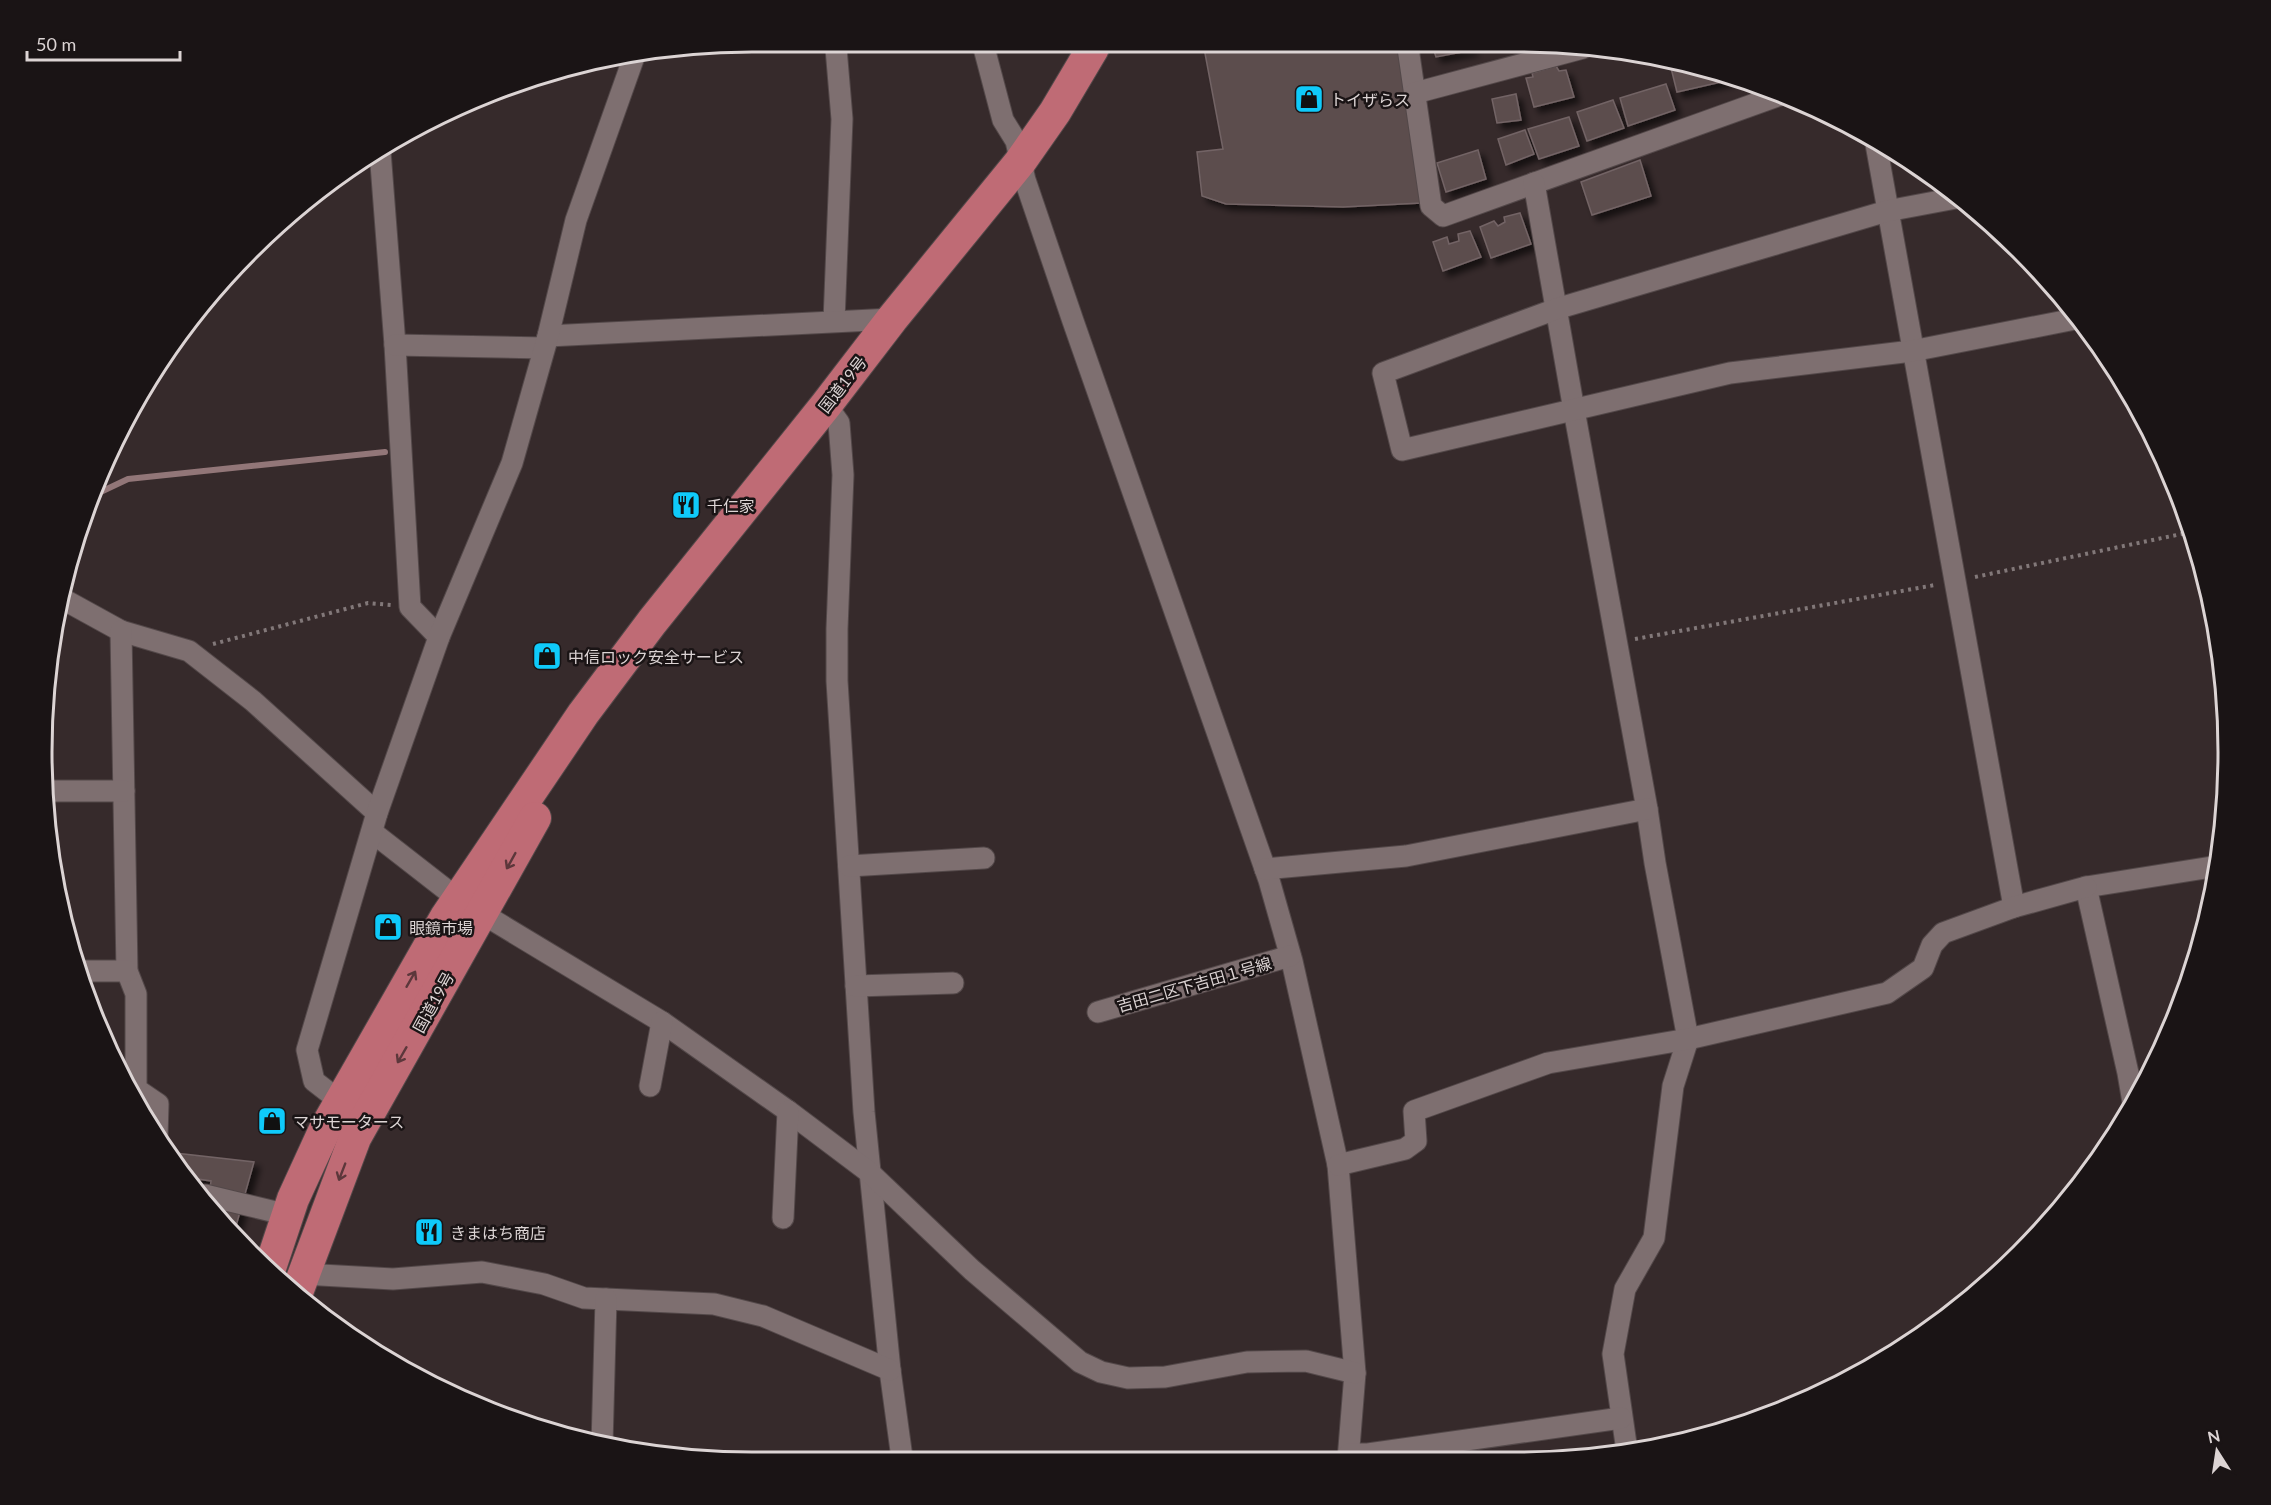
<svg xmlns="http://www.w3.org/2000/svg" width="2271" height="1505" font-family="Lato,'Noto Sans JP',sans-serif">
<style>
.lines{fill:none;stroke-linecap:round;stroke-linejoin:round}
.stream{stroke:#927678;stroke-width:6}
.building{fill:#5b4d4e;stroke:#736465;stroke-width:1.5;filter:url(#shadow)}
.minor-casing{stroke:#534849;stroke-width:23}
.highway-casing{stroke:#534849;stroke-width:34}
.path{stroke:#827879;stroke-width:4;stroke-dasharray:3 4.5;stroke-linecap:butt}
.minor{stroke:#7e6f70;stroke-width:21}
.highway{stroke:#bf6b75;stroke-width:32}
.oneway{stroke:#5c373b}
.labels{text-anchor:middle;dominant-baseline:central;stroke-width:5;stroke-linejoin:round;paint-order:stroke}
.poi-label{font-size:16px;fill:#dcd4d4;stroke:#1a1415;text-anchor:start}
.street-label{font-size:16px;fill:#dcd4d4;stroke:#1a1415}
.rim{fill:none;stroke:#dcd4d4;stroke-width:3}
</style>
<defs>
<filter id="shadow"><feDropShadow dx="5.5" dy="5.5" stdDeviation="3" flood-color="#0009"/></filter>
</defs>
<rect width="100%" height="100%" fill="#362a2b"/>
<g class="lines">
<polyline class="stream" points="90,497 128,479 385,452"/>
</g>
<g class="building">
<polygon points="1204,48 1398,48 1421,203 1343,207 1226,204 1202,196 1197,152 1223,149"/>
<polygon points="1433,48 1472,48 1473,50 1436,57"/>
<polygon points="1669,60 1703,66 1729,76 1730,80 1677,92"/>
<polygon points="1556,66 1559,71 1566,70 1574,97 1534,107 1526,78 1533,77 1532,73"/>
<polygon points="1666,84 1675,110 1628,126 1620,98"/>
<polygon points="1516,94 1521,120 1497,123 1492,99"/>
<polygon points="1613,100 1624,128 1587,141 1577,112"/>
<polygon points="1569,117 1579,146 1539,159 1528,129"/>
<polygon points="1525,130 1534,154 1506,165 1498,139"/>
<polygon points="1478,150 1486,179 1446,192 1437,163"/>
<polygon points="1640,160 1651,196 1592,215 1581,182"/>
<polygon points="1520,213 1531,244 1491,258 1480,227 1494,221 1498,226 1505,222 1504,217"/>
<polygon points="1470,231 1481,257 1443,271 1433,242 1447,237 1449,244 1459,241 1458,234"/>
<polygon points="175,1153 254,1162 234,1233 208,1206 211,1181 184,1177 173,1162"/>
</g>
<g class="lines">
<g class="minor-casing">
<g id="minor">
<polyline points="984,48 1003,120 1016,141 1025,180 1073,321 1269,880 1292,961 1338,1165 1355,1373 1348,1460"/>
<polyline points="1408,48 1431,206 1443,216 1780,95"/>
<polyline points="1415,93 1583,48"/>
<polyline points="1876,144 2014,907"/>
<polyline points="380,151 395,345 410,607 439,637"/>
<polyline points="1534,183 1574,410 1647,809 1655,863 1688,1039 1673,1086 1654,1238 1625,1289 1613,1354 1627,1451"/>
<polyline points="1956,198 1887,211 1556,309 1383,373 1402,450 1730,373 1912,351 2080,318"/>
<polyline points="834,321 842,119 836,48"/>
<polyline points="548,336 892,319"/>
<polyline points="395,345 544,348"/>
<polyline points="826,405 839,423 843,475 837,629 837,681 864,1112 890,1370 902,1458"/>
<polyline points="61,598 121,631 189,651 253,701 377,813"/>
<polyline points="121,631 127,971 136,994 136,1089 158,1104 157,1138"/>
<polyline points="44,791 124,791"/>
<polyline points="372,832 458,899 662,1022 788,1111 869,1172 972,1270 1080,1362 1101,1372 1128,1378 1165,1377 1247,1362 1306,1361 1355,1373"/>
<polyline points="849,866 984,858"/>
<polyline points="1265,869 1406,856 1647,809"/>
<polyline points="81,971 127,971"/>
<polyline points="856,986 953,983"/>
<polyline points="1098,1012 1290,956"/>
<polyline points="650,1086 662,1022"/>
<polyline points="2134,1108 2128,1073 2086,887 2218,866"/>
<polyline points="350,1109 314,1081 307,1050 377,813 439,637 512,463 548,336 576,220 635,54"/>
<polyline points="1338,1165 1405,1149 1416,1141 1414,1111 1548,1063 1688,1039 1887,993 1923,968 1932,945 1943,933 2014,907 2086,887"/>
<polyline points="200,1197 205,1195 288,1215"/>
<polyline points="783,1218 788,1111"/>
<polyline points="303,1274 393,1279 482,1272 544,1284 584,1298 714,1304 763,1316 890,1370"/>
<polyline points="602,1445 606,1299"/>
<polyline points="1349,1454 1368,1454 1621,1418"/>
</g>
</g>
<g class="highway-casing">
<g id="highway">
<polyline points="269,1271 293,1199 326,1127 446,917 583,714 652,622 826,405 892,319 1020,162 1055,112 1093,48"/>
<polyline points="296,1295 355,1138 535,818"/>
</g>
</g>
<g class="path">
<polyline points="1975,577 2191,532"/>
<polyline points="1635,639 1935,585"/>
<polyline points="213,644 368,603 392,605"/>
</g>
<use href="#minor" class="minor"/>
<use href="#highway" class="highway"/>
</g>
<defs><path id="oneway-shaft" d="M-6 0H5M1.5-3L5.5 0L1.5 3" fill="none" stroke-width="1.6" stroke-linecap="round" stroke-linejoin="round" transform="scale(1.5)"/></defs>
<g class="oneway">
<use href="#oneway-shaft" transform="translate(511 861) rotate(119)"/>
<use href="#oneway-shaft" transform="translate(411 979) rotate(-60)"/>
<use href="#oneway-shaft" transform="translate(402 1055) rotate(120)"/>
<use href="#oneway-shaft" transform="translate(342 1172) rotate(111)"/>
</g>
<defs>
<g id="shop-square" transform="scale(1.5)"><rect x="-9" y="-9" width="18" height="18" rx="4" fill="#0fcafa" stroke="#1a1415"/><path d="M-5-2.5h2.3a2.7 3.5 0 0 1 5.4 0H5L5.5 6h-11ZM-1.5-2.5h3a1.5 2.3 0 0 0-3 0Z" fill="#111"/></g>
<g id="restaurant-square" transform="scale(1.5)"><rect x="-9" y="-9" width="18" height="18" rx="4" fill="#0fcafa" stroke="#1a1415"/><path d="M-5-6h1v4h1v-4h1v4h1v-4h1v5L-1.5 .5V6h-2V.5L-5-1ZM5-6V6H3V1.5H1.5Q1.5-4 5-6Z" fill="#111"/></g>
</defs>
<g fill-rule="evenodd">
<use href="#shop-square" x="1309" y="99"/>
<use href="#restaurant-square" x="686" y="505"/>
<use href="#shop-square" x="547" y="656"/>
<use href="#shop-square" x="388" y="927"/>
<use href="#shop-square" x="272" y="1121"/>
<use href="#restaurant-square" x="429" y="1232"/>
</g>
<g class="labels">
<g class="poi-label">
<text x="1330" y="99">トイザらス</text>
<text x="707" y="505">千仁家</text>
<text x="568" y="656">中信ロック安全サービス</text>
<text x="409" y="927">眼鏡市場</text>
<text x="293" y="1121">マサモータース</text>
<text x="450" y="1232">きまはち商店</text>
</g>
<g class="street-label">
<text transform="translate(842 384) rotate(-52)">国道19号</text>
<text transform="translate(1194 984) rotate(-16)">吉田二区下吉田１号線</text>
<text transform="translate(433 1002) rotate(-61)">国道19号</text>
</g>
</g>
<path d="M0 0H2271V1505H0ZM752 52H1518A700 700 0 0 1 2218 752V752A700 700 0 0 1 1518 1452H752A700 700 0 0 1 52 752V752A700 700 0 0 1 752 52Z" fill="#1a1415" fill-rule="evenodd"/>
<path class="rim" d="M752 52H1518A700 700 0 0 1 2218 752V752A700 700 0 0 1 1518 1452H752A700 700 0 0 1 52 752V752A700 700 0 0 1 752 52Z"/>
<g transform="translate(2217 1451) rotate(348)" stroke="#1a1415" stroke-width="4.5" paint-order="stroke">
<path d="M0-4.5L10 22L0 15L-10 22Z" fill="#dcd4d4"/>
<text y="-9" font-size="16" font-weight="bold" text-anchor="middle" fill="#dcd4d4">N</text>
</g>
<path d="M27 51v9h153v-9" fill="none" stroke="#dcd4d4" stroke-width="3"/>
<text x="36" y="51" font-size="18" fill="#dcd4d4" stroke="#1a1415" stroke-width="4.5" paint-order="stroke">50 m</text>
</svg>
